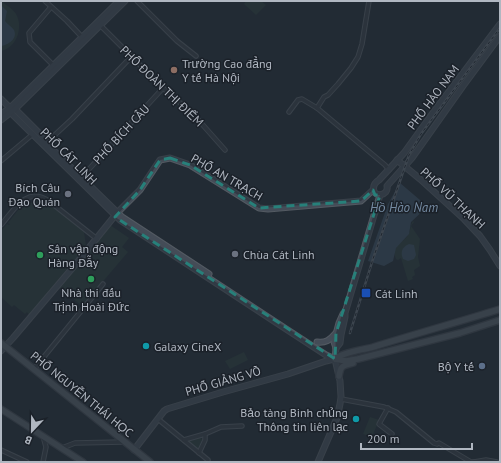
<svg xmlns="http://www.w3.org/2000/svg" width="501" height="463" font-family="'PT Sans',sans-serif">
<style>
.green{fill:#2a3b3a}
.water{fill:#394a5b}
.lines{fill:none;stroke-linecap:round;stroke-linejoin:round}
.street-casing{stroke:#535a62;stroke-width:5.5}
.secondary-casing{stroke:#535a62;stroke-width:7}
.primary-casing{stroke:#3f454e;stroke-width:8}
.street{stroke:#353c45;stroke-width:3.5}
.secondary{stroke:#444c57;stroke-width:5}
.primary{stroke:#535c65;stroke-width:5.5}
.rail-casing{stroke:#5c646e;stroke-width:2.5}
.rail{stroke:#1b2129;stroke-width:1;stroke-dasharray:3;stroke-linecap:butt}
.marked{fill:none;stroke:#27807a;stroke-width:3;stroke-dasharray:8 5;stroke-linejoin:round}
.education-dot{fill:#8d6e63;stroke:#1b2129;stroke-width:1.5}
.worship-dot{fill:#6b7280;stroke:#1b2129;stroke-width:1.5}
.leisure-dot{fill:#2e9e5b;stroke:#1b2129;stroke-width:1.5}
.transit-dot{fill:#1a4fb4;stroke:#1b2129;stroke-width:1.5}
.culture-dot{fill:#0f9aa8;stroke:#1b2129;stroke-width:1.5}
.service-dot{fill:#5c6f8a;stroke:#1b2129;stroke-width:1.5}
.labels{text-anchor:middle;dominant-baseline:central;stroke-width:3;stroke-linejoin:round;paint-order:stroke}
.poi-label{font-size:12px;fill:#b0b7c1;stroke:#1b2129;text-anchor:start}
.street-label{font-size:12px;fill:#b0b7c1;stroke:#1b2129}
.water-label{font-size:13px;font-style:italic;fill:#748aa1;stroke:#1b2129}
</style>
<rect width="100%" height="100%" fill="#222b34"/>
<g class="green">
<path d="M1 1C6 5 15 10 17 16 23 29 16 48 1 51Z"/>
<polygon points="246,1 261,1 266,5 256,15 244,4"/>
<polygon points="39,201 40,204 48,202 84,232 86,246 29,315 27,312 25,314 14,305 12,307 1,297 1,231 7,224 9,225 10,224 8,223 23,204"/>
<path d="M413 221 414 222 411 226 420 239 418 257 420 266 414 270 415 275 412 277 413 279 408 281 401 258 398 260 396 259C390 245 405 243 409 233 411 229 410 225 413 221Z"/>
<polygon points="110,225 129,238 122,247 128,252 82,306 59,287"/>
<polygon points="244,352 248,360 230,369 225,361"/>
<polygon points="370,417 379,420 372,437 363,434"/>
<polygon points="200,438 202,439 199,449 197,449 189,443 190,441"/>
</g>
<g class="water">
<path d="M1 5 7 11 5 21C7 24 12 27 14 30 18 39 8 45 1 46Z"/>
<polygon points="400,183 427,206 427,207 411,222 409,234 396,248 393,261 384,266 368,261 388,204"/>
<path d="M409 244 414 245 416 255 414 259 408 261 403 259C400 252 402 247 409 244Z"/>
</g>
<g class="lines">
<g class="street-casing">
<g id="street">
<polyline points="45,1 67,21 82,37"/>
<polyline points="137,1 177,41 196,56"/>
<polyline points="51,7 29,33 30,42 53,65"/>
<polyline points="99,24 163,88 194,115 225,150"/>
<polyline points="317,108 324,97 328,95 338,84 351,68 358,57 362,44 369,1"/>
<polyline points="289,112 298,100 302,99 317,108 385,165 389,170"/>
<polyline points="45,144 72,119 131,57"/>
<polyline points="1,161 33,134"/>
<polyline points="80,179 163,88"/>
<path d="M1 225C14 210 26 186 49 201L97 239"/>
<polyline points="34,369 103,284"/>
<polyline points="341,399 384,407 396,412 434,443 437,444 439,443 471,462 474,462"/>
<polyline points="388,408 379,424 392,434"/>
<polyline points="158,419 208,460"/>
<polyline points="43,436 46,447 43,462"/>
<polyline points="184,440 205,434"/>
<polyline points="62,448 75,443 123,442"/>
<polyline points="1,450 27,462"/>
<polyline points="199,453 205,440 205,434 221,427 242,426"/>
<polyline points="474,462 486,460 497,462"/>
</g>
</g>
<g class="secondary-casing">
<g id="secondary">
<polyline points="1,99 10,108 15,109 42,136 46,143 122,217 209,274"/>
<polyline points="10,108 11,113 120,220 283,327 326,355 335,359"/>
<polyline points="1,114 10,108 119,1"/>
<polyline points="1,120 15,109 125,1"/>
<polyline points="397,160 420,179 464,219 480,236 490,250 500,266"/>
<path d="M380 195C371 194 372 184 379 180L404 153 435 110 500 24"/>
<path d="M317 342C326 343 330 340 335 334"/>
<path d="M336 348 340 343 341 335 345 317V313L380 195C385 194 388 191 387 186L412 158 463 86 500 36"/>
<polyline points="1,351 13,338 75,265 117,213 140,190 160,160 170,158 190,165 259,208 268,209 361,201 373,190"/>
<polyline points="134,450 164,411 167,409 223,392 288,374 326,361 334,359"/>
<polyline points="318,462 337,418 340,404 341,397 340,381 335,359 336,348 334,342 339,323 343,314"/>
</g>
</g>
<g class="primary-casing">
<g id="primary">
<polyline points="1,343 150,462"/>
<path d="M335 359C343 352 362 350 373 347 415 334 458 322 500 309"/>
<polyline points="335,359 346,361 358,359 460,333 500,320"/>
<path d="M339 376C341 365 342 366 353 363"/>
<polyline points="1,409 83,462"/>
</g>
</g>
<use href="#street" class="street"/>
<use href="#secondary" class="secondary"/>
<use href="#primary" class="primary"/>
<g class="rail-casing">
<polyline id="rail" points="350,333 373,259 409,155 421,134 500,28"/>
</g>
<use href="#rail" class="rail"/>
</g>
<path d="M0 0H501V463H0ZM170 158 190 165 259 208 361 201 373 190 375 195H380L336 333 335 359 115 217 140 190 160 160Z" fill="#222b34" fill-opacity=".55" fill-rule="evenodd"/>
<path class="marked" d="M170 158 190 165 259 208 361 201 373 190 375 195H380L336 333 335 359 115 217 140 190 160 160Z"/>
<circle class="education-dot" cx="174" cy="70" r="4"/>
<g class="worship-dot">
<circle cx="68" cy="194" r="4"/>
<circle cx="235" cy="254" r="4"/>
</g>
<g class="leisure-dot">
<circle cx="40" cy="255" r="4"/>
<circle cx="91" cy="279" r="4"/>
</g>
<rect class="transit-dot" x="361" y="288" width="10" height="10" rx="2"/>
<g class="culture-dot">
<circle cx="146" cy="346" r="4"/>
<circle cx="356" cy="419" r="4"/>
</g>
<circle class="service-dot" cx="482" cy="366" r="4"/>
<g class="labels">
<g class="poi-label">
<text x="182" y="63">Trường Cao đẳng<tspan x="182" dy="14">Y tế Hà Nội</tspan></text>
<text x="60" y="187" text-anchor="end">Bích Câu<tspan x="60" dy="14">Đạo Quán</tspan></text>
<text x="48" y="248">Sân vận động<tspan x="48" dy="14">Hàng Đẫy</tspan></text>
<text x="243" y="254">Chùa Cát Linh</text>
<text x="91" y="292" text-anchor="middle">Nhà thi đấu<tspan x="91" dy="14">Trịnh Hoài Đức</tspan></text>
<text x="375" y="293">Cát Linh</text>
<text x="154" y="346">Galaxy CineX</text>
<text x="474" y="366" text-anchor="end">Bộ Y tế</text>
<text x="348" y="412" text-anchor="end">Bảo tàng Binh chủng<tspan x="348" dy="14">Thông tin liên lạc</tspan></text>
</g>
<g class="street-label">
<text transform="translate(162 86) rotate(44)">PHỐ ĐOÀN THỊ ĐIỂM</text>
<text transform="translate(433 97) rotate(-53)">PHỐ HÀO NAM</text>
<text transform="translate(121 134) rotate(-47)">PHỐ BÍCH CÂU</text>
<text transform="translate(69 156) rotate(45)">PHỐ CÁT LINH</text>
<text transform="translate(227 177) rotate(30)">PHỐ AN TRẠCH</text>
<text transform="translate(453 198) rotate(43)">PHỐ VŨ THẠNH</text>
<text transform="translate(223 381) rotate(-16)">PHỐ GIẢNG VÕ</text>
<text transform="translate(82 394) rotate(39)">PHỐ NGUYỄN THÁI HỌC</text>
</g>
<g class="water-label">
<text x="404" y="207">Hồ Hào Nam</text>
</g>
</g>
<rect width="501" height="463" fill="none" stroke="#b0b7c1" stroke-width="4"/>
<g transform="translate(32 431) rotate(202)" stroke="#1b2129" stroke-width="3" paint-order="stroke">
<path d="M0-3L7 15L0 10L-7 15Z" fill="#b0b7c1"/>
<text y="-6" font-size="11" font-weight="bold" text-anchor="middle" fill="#b0b7c1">B</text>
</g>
<path d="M361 443v6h111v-6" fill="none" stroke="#b0b7c1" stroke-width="2"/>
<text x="367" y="443" font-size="12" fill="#b0b7c1" stroke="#1b2129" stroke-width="3" paint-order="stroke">200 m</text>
</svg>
